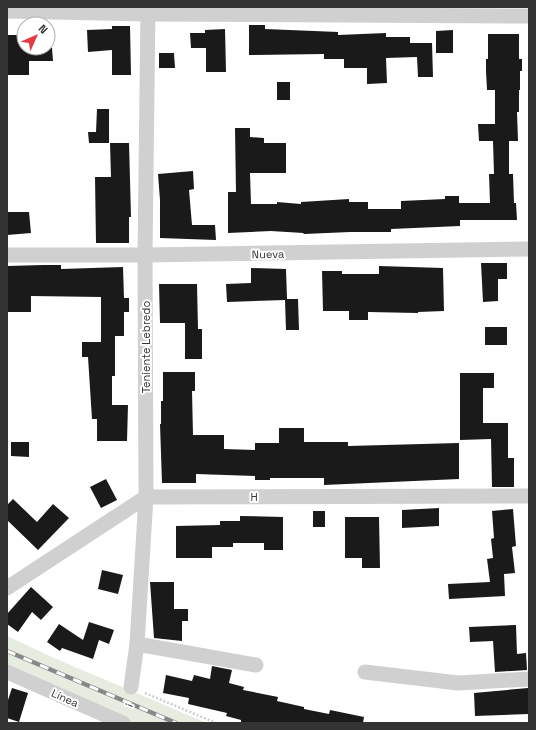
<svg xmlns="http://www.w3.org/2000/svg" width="536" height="730" font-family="'Space Grotesk',sans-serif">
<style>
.green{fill:#e6ecdf}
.building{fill:#1a1a1a}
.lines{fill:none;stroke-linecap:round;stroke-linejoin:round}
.path{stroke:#cdcdcd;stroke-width:2.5;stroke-dasharray:2 2;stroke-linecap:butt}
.minor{stroke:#d0d0d0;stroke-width:15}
.rail-casing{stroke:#888;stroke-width:4.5}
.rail{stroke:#fff;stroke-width:3;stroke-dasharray:9;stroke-linecap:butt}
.labels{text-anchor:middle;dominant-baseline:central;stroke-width:4;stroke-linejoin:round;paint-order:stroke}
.street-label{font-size:11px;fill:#333;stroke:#fff}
</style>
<rect width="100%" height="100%" fill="#fff"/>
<polygon class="green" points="7,636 54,658 207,723 121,723 7,673"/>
<g class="building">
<polygon points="249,25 265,25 265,29 338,32 338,35 386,33 386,37 410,37 410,43 432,43 433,77 418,77 417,57 386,58 387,83 367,84 367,68 344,68 344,59 324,59 324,54 249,55"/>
<polygon points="112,26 130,26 131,75 112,75 112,50 88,52 87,30 112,29"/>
<polygon points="225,29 226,72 206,72 206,48 191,48 190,33 205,33 205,30"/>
<polygon points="453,30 453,53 436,53 436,31"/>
<polygon points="488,34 519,34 519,59 522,59 522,71 520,71 520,90 519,90 519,112 517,112 518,141 509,141 509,174 513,174 514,203 516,203 517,220 460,220 460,226 391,229 391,232 350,232 304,234 303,233 271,231 228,233 228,192 236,192 235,128 250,128 250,137 264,138 264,143 286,143 286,173 250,173 251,204 277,204 277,202 301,204 301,202 349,199 349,202 368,202 368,209 401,209 401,201 445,199 445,196 459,196 459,203 490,203 489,174 494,174 493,141 479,141 478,124 495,124 495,90 487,90 486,71 486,59 488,59"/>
<polygon points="7,35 24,35 24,48 52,48 53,61 29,61 29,75 7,75"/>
<polygon points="159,53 174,53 175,68 159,68"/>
<rect x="277" y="82" width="13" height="18"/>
<polygon points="97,109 109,109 109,143 89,143 88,132 96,132"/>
<polygon points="110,143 129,143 131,217 129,217 129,243 96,243 95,177 111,177"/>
<polygon points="193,171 194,189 189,190 192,225 215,225 216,240 160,238 160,200 158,174"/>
<polygon points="7,212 29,212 31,233 7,235"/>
<polygon points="481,263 507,263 507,279 498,279 498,301 483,302"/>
<polygon points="44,265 61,265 61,269 123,267 124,298 129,298 129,312 124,312 124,336 115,336 115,376 112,376 112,405 128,405 127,441 97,441 97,419 92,419 88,357 82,357 82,342 101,342 101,297 31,296 31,312 7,312 7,266"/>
<polygon points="379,266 443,268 444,311 418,312 418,313 368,312 368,320 349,320 349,311 323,311 322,271 342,271 342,274 379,274"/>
<polygon points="251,268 286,269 287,299 298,299 299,330 286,330 285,300 227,302 226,284 251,283"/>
<polygon points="159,284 197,284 198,329 202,329 202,359 185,359 185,323 160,323"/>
<rect x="485" y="327" width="22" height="18"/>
<polygon points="163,372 195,372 195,391 192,391 193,435 224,435 224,449 255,450 255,443 279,443 279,428 304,428 304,442 348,442 348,446 459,443 459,479 324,485 324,478 270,478 270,480 255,480 255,476 196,474 196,483 162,483 160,424 161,424 161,401 163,401"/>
<polygon points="460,373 494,373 494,388 483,388 483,423 508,423 508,458 514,458 514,487 492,487 491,439 460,440"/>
<polygon points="11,442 29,442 29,457 11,456"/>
<polygon points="106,479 117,500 101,508 90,487"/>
<polygon points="13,499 37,522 53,504 69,518 38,550 7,520 7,505"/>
<polygon points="439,508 439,526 402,528 402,510"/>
<polygon points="513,509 516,546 512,547 515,573 504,574 505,596 449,599 448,584 490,582 487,559 493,558 491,539 494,538 492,511"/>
<rect x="313" y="511" width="12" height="16"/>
<polygon points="240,516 283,517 283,550 264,550 264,543 233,543 233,547 212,547 212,558 176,558 176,526 220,525 220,521 240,521"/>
<polygon points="345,517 379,517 380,568 362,568 362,558 345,558"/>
<polygon points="102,570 123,575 118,594 98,589"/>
<polygon points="150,582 174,582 174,609 188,609 188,621 182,621 182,641 154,638"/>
<polygon points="31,587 53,607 41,620 32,612 18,632 7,624 7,614"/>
<polygon points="89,622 114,630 109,644 99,640 93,659 62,648 60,651 47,642 59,624 83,640"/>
<polygon points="516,625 517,654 526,653 527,670 495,672 493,641 470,642 469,627"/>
<polygon points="212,666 232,670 229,683 244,687 243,690 278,697 277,701 304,707 304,709 329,714 330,710 364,717 363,723 241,723 241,720 226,716 227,713 188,704 189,698 163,693 166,675 192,681 194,675 210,679"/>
<polygon points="12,688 28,693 19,722 7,718 7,703"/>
<polygon points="528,688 529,714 475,716 474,693"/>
</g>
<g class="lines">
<polyline class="path" points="145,693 216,723"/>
<g class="minor">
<polyline points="7,11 148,14 529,16"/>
<polyline points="7,255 145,255 529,249"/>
<polyline points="7,588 146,497 529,496"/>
<polyline points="137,644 256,665"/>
<polyline points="7,672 123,723"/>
<polyline points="365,672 458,683 529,679"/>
<polyline points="131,687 137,644 146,497 145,255 148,7"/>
</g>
<g class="rail-casing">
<polyline id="rail" points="7,651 176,723"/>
</g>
<use href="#rail" class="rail"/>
</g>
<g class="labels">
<g class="street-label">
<text transform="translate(268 254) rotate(-1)">Nueva</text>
<text transform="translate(146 347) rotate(-90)">Teniente Lebredo</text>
<text x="254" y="497">H</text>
<text transform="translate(65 698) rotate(24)">Línea</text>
<text transform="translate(129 705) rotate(-70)">i</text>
</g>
</g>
<rect width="536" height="730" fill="none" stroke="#333333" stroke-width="16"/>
<g transform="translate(36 36) rotate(45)"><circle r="19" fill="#ffffff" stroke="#adadad"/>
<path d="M0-3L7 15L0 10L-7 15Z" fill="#e63946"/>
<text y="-6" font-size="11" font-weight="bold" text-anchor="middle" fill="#333333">N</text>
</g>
</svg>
